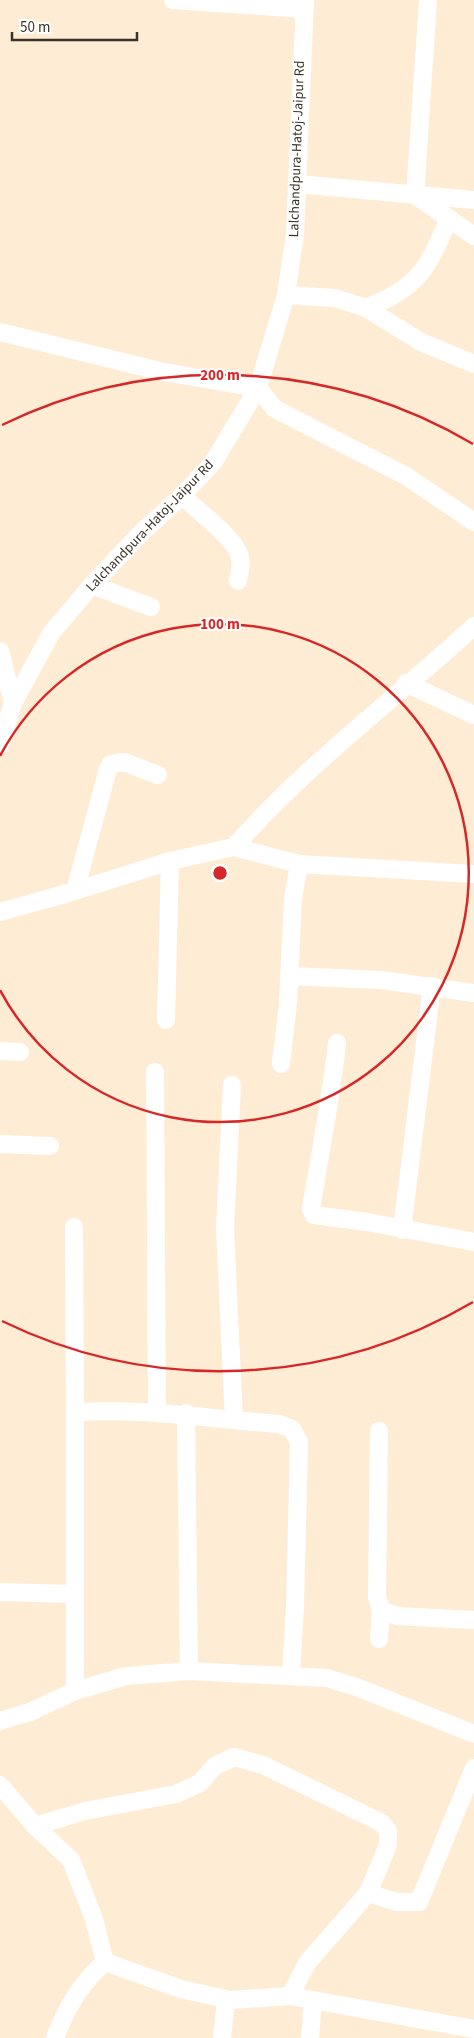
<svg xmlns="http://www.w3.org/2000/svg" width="474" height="2038" font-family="'Source Sans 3',sans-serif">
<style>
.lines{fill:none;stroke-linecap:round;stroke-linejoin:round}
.minor{stroke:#fff;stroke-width:18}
.ring{fill:none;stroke:#d62828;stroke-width:2.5}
.labels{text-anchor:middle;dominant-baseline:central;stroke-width:4;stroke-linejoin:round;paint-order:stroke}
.street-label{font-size:14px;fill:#3a3226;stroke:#fff}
.centre{fill:#d62828;stroke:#fff;stroke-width:2.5}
.ring-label{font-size:15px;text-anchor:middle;font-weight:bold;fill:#d62828;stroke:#fff;stroke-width:4;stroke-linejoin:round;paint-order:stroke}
</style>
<rect width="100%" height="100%" fill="#feedd4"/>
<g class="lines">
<g class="minor">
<polyline points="173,0 304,9"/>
<polyline points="428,0 415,195 474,236"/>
<polyline points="298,184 474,200"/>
<polyline points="286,295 335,298 366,308 421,342 474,364"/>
<path d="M366 308C420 287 428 268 449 218"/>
<polyline points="0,332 164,372 258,388 275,409 406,476 474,522"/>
<path d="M182 496C196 509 233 537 239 554 242 562 240 572 238 581"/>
<polyline points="92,585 151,607"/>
<polyline points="0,651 13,703"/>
<polyline points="406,683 474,715"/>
<polyline points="0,745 13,703 52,632 92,585 142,532 182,496 214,461 258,388 286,295 295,234 305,0"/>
<path d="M234 847C306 765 394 700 474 626"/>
<polyline points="75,891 108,769 111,764 124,762 158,775"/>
<polyline points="0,912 75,891 170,861 234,847 299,864 474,874"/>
<polyline points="289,976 381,980 474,993"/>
<polyline points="166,1020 170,861"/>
<path d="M337 1043C331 1099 320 1154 311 1209L314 1215 367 1222 474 1242"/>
<polyline points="0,1051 20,1052"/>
<polyline points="281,1064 288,1003 293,899 299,864"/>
<polyline points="155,1072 157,1411"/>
<polyline points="232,1085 225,1229 234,1420"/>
<polyline points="0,1144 50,1146"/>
<polyline points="74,1227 75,1412"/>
<polyline points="402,1230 432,986"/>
<polyline points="186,1413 189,1671"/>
<polyline points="379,1431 377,1597 381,1610 397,1616 474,1620"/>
<polyline points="0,1592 74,1594"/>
<polyline points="379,1639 381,1610"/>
<path d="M75 1691V1412C145 1408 211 1419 279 1424L292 1429 299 1442 295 1607 291 1675"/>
<polyline points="0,1721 30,1712 75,1691 126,1676 189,1671 327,1678 359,1688 474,1734"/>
<path d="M0 1785 35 1826 71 1860 94 1919 105 1962C82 1982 65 2010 55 2038"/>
<polyline points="35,1826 85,1811 176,1794 200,1783 215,1766 234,1757 263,1765 382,1823 388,1831 388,1845 368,1893 307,1963 290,1996"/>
<polyline points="368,1893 397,1902 419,1902 474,1768"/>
<polyline points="105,1962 181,1989 230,2000 290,1996 474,2029"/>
<polyline points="222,2038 226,1999"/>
<polyline points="310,2038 313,2001"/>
</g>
</g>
<g class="ring">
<path d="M0 756A249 249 0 1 1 0 990"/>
<path d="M473 1302A498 498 0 0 1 2 1321M2 425A498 498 0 0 1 473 444"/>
</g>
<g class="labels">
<g class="street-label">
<text transform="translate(297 149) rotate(-88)">Lalchandpura-Hatoj-Jaipur Rd</text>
<text transform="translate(150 526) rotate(-46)">Lalchandpura-Hatoj-Jaipur Rd</text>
</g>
</g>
<circle cx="220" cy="873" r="8" class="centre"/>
<g class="ring-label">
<text x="220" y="380">200 m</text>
<text x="220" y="629">100 m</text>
</g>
<path d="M12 32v8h125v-8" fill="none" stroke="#3a3226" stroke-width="2.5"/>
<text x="20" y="32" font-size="15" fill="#3a3226" stroke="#ffffff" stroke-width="4" paint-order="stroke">50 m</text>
</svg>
